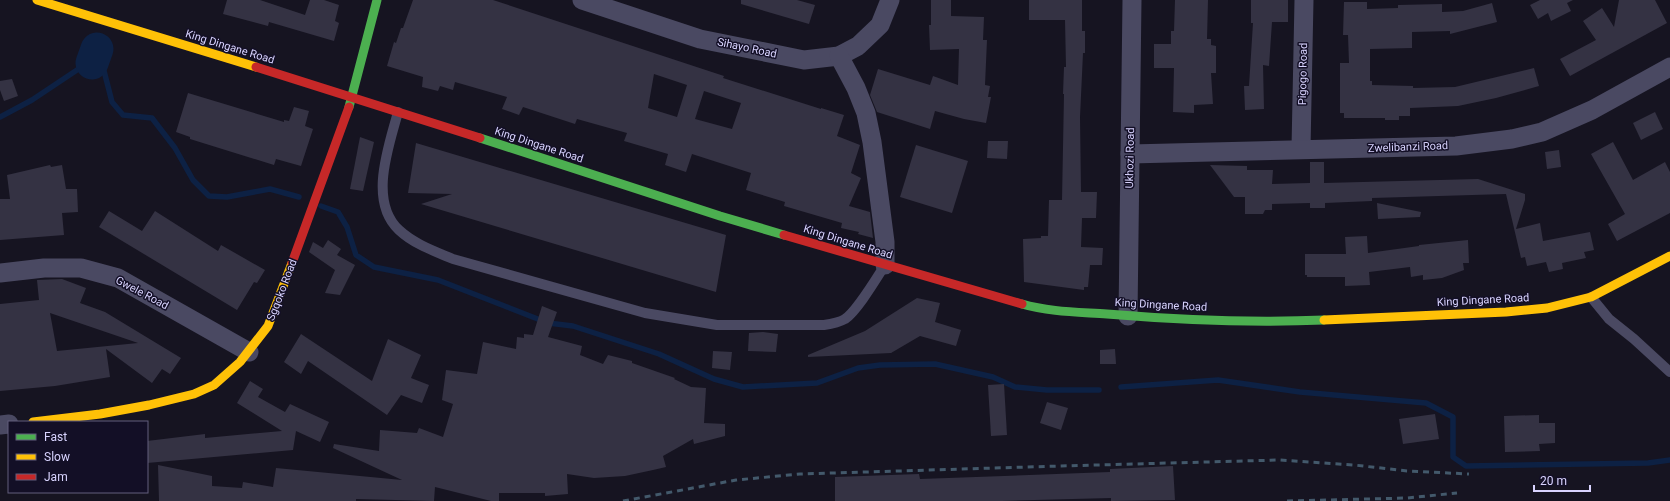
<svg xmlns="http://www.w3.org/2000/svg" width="1670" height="501" font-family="Roboto,sans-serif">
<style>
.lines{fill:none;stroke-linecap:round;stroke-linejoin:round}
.stream{stroke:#0d2144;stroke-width:5.5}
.river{stroke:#0d2144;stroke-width:33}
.building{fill:#343243;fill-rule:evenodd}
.lane{stroke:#4a4962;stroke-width:10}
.street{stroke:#4a4962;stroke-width:19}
.fast{stroke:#4caf50;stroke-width:9}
.slow{stroke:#ffc107;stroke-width:9}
.jam{stroke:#c62828;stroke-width:9}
.rail{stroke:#43596b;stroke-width:3;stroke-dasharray:6 5;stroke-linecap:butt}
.labels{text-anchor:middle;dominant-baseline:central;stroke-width:3;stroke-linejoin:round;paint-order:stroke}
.street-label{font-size:11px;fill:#d9d4ff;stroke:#130f26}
</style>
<rect width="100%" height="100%" fill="#161421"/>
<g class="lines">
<g class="stream">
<polyline points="0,117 32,100 80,68 92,63 103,67 112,102 123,115 152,118 175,148 193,180 209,196 227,197 270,189 299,197"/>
<polyline points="321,206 338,212 347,227 356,255 374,267 438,280 548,323 573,326 659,354 714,379 743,387 817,383 858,368 880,365 935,364 993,377 1015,387 1047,390 1099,390"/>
<polyline points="1121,387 1218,380 1300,392 1426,403 1453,417 1453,457 1466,466 1648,463 1670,460"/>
</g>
<polyline class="river" points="92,63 97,49"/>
</g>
<g class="building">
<polygon points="227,0 260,0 305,15 310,0 324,0 339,5 335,21 339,23 334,41 269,22 268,26 223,14"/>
<path d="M413 0H493L724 76 723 78 821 109V108L844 115 837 136 860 145 851 173 861 178 849 206 870 212 873 238 858 234 859 232 841 228 842 223 784 206 785 202 746 190 751 173 692 154 686 172 665 165 668 154 624 141 627 133 577 119 575 124 523 107 519 115 502 109 507 97 455 82 453 90 440 86 438 91 422 87 423 77 387 66 394 42 396 43 401 28H403ZM654 74 687 85 677 117 648 108ZM704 91 741 103 732 129 695 119Z"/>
<polygon points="741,0 797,0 815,5 809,24 741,4"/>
<polygon points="931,0 951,0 951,16 984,17 983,40 987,40 985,85 990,86 988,97 991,97 986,123 964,119 935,111 930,129 877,112 870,95 878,69 930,85 933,76 958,85 959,49 930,50 929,25 931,25"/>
<polygon points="1029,0 1082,0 1082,31 1085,31 1085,53 1083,53 1080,117 1081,192 1097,192 1096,218 1082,218 1081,247 1103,248 1102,265 1090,265 1088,287 1084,287 1084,290 1024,282 1023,239 1041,238 1041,236 1048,236 1049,200 1062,200 1064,94 1063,94 1064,67 1066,67 1065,20 1029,20"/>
<polygon points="1175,0 1208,0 1207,39 1211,39 1211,45 1216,46 1216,73 1211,73 1213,104 1194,105 1194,113 1173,112 1174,68 1154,68 1154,44 1171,44 1171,31 1174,31"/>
<polygon points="1251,0 1288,0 1288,22 1272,22 1269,66 1263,65 1264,109 1245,110 1244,86 1249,86 1253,23 1251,23"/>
<polygon points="1540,0 1573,0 1567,3 1571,11 1551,21 1548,13 1538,19 1530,5"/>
<polygon points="1619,0 1655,0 1667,23 1570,76 1560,59 1596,40 1583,21 1602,8 1614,27"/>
<polygon points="1344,2 1367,2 1367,9 1398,8 1398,5 1442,4 1442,12 1463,11 1492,3 1497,22 1450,34 1450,31 1412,32 1412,48 1370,49 1370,81 1372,81 1372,85 1413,86 1413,88 1455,87 1534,68 1539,86 1496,98 1458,106 1410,108 1410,116 1399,116 1399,120 1385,120 1385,118 1344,118 1344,113 1340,113 1340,63 1349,63 1348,35 1343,35"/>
<polygon points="12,79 18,96 4,101 0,90 0,81"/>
<polygon points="188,93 284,122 284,120 289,121 294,107 309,111 305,126 313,129 301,166 276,159 274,165 190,139 190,137 176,132"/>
<polygon points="1655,112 1663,129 1641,140 1633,123"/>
<polygon points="360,137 374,142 363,191 350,189"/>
<polygon points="988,141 1008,141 1007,159 987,158"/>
<polygon points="1613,142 1633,180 1665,162 1670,172 1670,213 1617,241 1608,224 1625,214 1591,154"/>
<polygon points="416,143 726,235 716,292 421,204 452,194 408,193"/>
<polygon points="916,145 968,161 952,213 900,197"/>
<polygon points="1559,150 1561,167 1547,169 1545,152"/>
<polygon points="1310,162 1324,162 1324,183 1478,179 1525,194 1525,200 1516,229 1540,223 1543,241 1590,232 1594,250 1584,252 1586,258 1562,263 1563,269 1549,272 1546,262 1527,266 1525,257 1521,258 1506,194 1372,198 1372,201 1325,203 1325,208 1310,208 1310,203 1272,204 1272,210 1265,210 1263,214 1245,214 1245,197 1234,197 1210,165 1247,166 1247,170 1273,170 1272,184 1310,183"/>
<polygon points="50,165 51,167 62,165 66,189 77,189 78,212 62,213 64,235 0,240 0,199 10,199 7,175"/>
<polygon points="1377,203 1421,212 1420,217 1378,219"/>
<polygon points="109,211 142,231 155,211 218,251 221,245 265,270 257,283 254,282 237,310 99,227"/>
<polygon points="1367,236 1368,253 1419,246 1419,245 1468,240 1469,263 1463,263 1464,270 1442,278 1423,280 1423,275 1411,277 1410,267 1369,272 1370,285 1345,286 1345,277 1307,277 1307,275 1305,275 1305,254 1346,254 1345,237"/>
<polygon points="328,240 341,249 337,255 355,265 340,295 325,293 335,270 309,252 313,242 323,248"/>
<path d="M62 279 86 288 80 303 105 312 181 358 170 374 162 369 152 383 106 349 110 377 55 386 0 391V304L39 300 37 280ZM50 313 138 343 57 351Z"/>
<polygon points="917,298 940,303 935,322 961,330 956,346 920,336 891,353 808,357 808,355 865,331"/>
<polygon points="542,306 557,312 548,337 582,346 580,355 603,364 608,355 632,361 632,363 675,378 674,379 691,387 706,388 704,423 725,424 725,436 694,444 693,439 663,456 666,467 653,470 625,476 594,478 567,474 568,494 545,496 545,493 499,493 499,501 491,501 435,487 434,501 356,499 356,501 159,501 158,465 212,476 212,486 242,488 243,482 273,487 276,468 402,480 333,448 334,444 379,451 380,430 417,433 419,428 443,437 453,404 442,400 446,370 477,374 483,342 516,349 517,337 524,338 524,334 533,335"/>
<polygon points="763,332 778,334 776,352 748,351 749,333"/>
<polygon points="301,334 372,381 388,339 421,355 411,378 429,385 422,403 401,395 387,415 308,361 301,374 284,362"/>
<polygon points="1115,349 1116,364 1100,364 1100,350"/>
<polygon points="713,351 732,352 730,370 712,368"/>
<polygon points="250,381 263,389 258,397 285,412 290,404 329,422 320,442 296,431 293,450 147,463 147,441 205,434 205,438 282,431 237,403"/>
<polygon points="1004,384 1007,435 991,436 988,385"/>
<polygon points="1047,402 1068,408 1061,430 1040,423"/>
<polygon points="1435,414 1439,439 1403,444 1399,419"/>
<polygon points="1539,415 1539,423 1555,423 1555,443 1539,444 1540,451 1505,452 1504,416"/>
<polygon points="1173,466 1175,500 1111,501 1111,498 1002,501 835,501 835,477 919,474 920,479 1110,472 1110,469"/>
</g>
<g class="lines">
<g class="lane">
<path d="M398 112C389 146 368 201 399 230 414 244 434 251 453 259L645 313 717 325H824C831 324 838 323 845 319 857 311 876 279 885 265"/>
<polyline points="1591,297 1609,319 1634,339 1670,372"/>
</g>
<g class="street">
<polyline points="582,0 700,39 804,60 839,56 858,46 880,25 890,0"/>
<polyline points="839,56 856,88 866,113 872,142 885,242 885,265"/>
<polyline points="1301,148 1304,0"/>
<polyline points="1130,154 1456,146 1512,139 1542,132 1592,110 1670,67"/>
<polyline points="0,273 44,268 81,268 118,278 249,352"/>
<polyline points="1128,316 1132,0"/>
<polyline points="0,425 9,424"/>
</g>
<g class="fast">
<polyline points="349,107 377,0"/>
<polyline points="480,138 720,216 784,235"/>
<path d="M1022 304C1049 312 1079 312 1107 314 1179 320 1252 323 1324 320"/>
</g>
<g class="slow">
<polyline points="37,0 256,67"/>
<polyline points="1324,320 1506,312 1547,308 1591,297 1670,256"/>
<polyline points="33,422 100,414 149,405 194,394 214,385 240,362 268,326 292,263"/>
</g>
<g class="jam">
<polyline points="256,67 480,138"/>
<polyline points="784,235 1022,304"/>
<polyline points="292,263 349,107"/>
</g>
<g class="rail">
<polyline points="623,501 736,480 800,474 1061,466 1279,460 1354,465 1407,471 1469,474"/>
<polyline points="1287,501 1407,498 1457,493"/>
</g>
</g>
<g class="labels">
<g class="street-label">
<text transform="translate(230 47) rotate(17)">King Dingane Road</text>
<text transform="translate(747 48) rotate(12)">Sihayo Road</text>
<text transform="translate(1303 74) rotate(-89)">Pigogo Road</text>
<text transform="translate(539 145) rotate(18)">King Dingane Road</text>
<text transform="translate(1408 147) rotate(-2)">Zwelibanzi Road</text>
<text transform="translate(1130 158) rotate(-89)">Ukhozi Road</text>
<text transform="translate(848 242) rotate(17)">King Dingane Road</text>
<text transform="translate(282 290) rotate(-69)">Sgqoko Road</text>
<text transform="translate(142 293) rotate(28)">Gwele Road</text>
<text transform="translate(1483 300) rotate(-3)">King Dingane Road</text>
<text transform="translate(1161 305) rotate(3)">King Dingane Road</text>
</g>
</g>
<rect x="8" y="421" width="140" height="72" fill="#130f26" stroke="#625e7d"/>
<rect x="16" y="434" width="20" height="6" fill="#4caf50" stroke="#625e7d"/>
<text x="44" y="441" font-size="12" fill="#d9d4ff">Fast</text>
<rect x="16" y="454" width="20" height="6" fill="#ffc107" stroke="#625e7d"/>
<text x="44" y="461" font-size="12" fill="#d9d4ff">Slow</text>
<rect x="16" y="474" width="20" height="6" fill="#c62828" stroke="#625e7d"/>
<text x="44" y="481" font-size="12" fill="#d9d4ff">Jam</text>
<path d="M1534 485v6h56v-6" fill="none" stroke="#d9d4ff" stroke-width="2"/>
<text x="1540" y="485" font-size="12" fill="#d9d4ff" stroke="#130f26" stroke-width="3" paint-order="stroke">20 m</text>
</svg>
